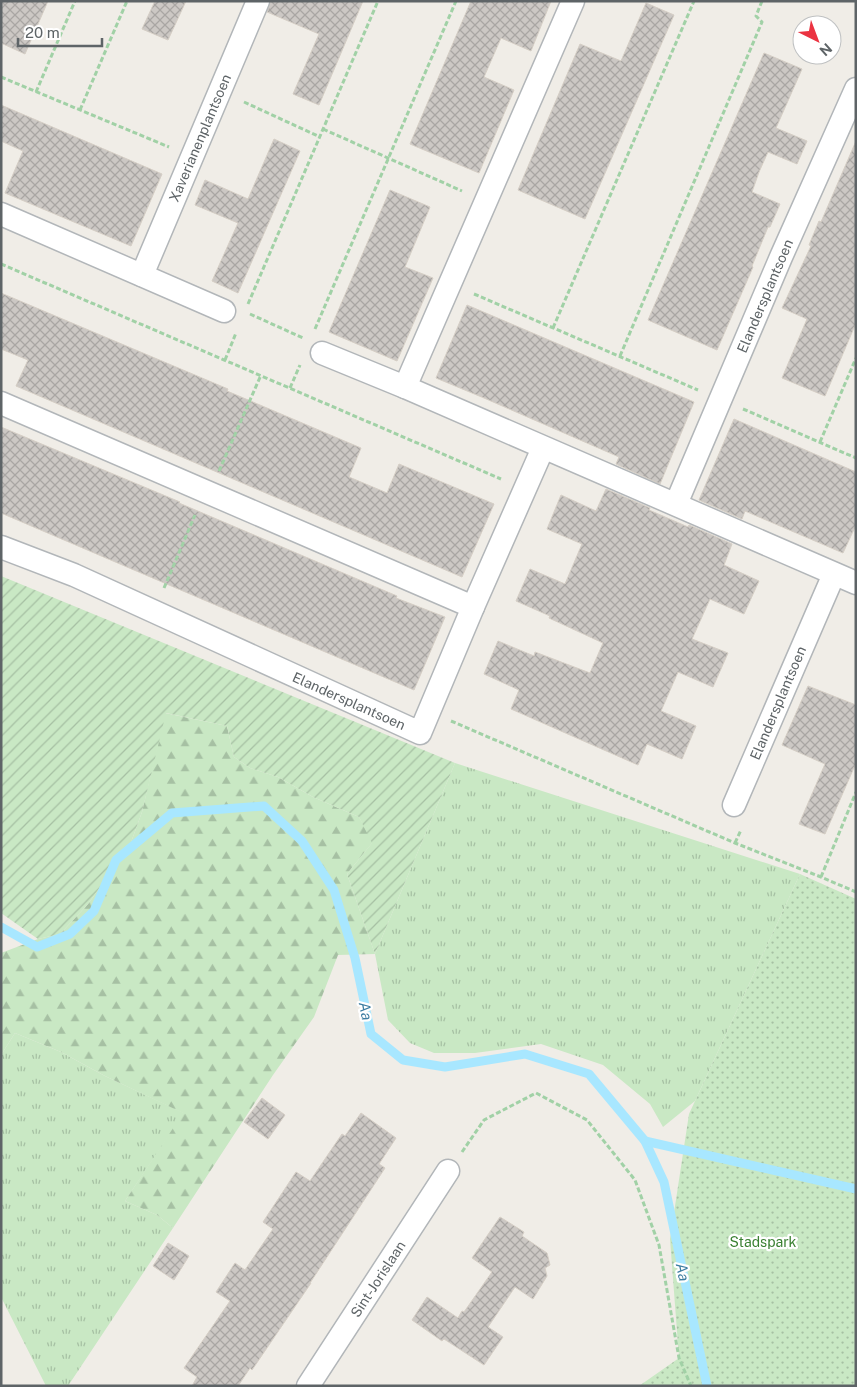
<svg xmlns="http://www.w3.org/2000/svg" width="857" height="1387" font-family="'Public Sans',sans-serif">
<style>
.grass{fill:url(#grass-tufts)}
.forest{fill:url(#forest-firs)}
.park{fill:url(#park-dots)}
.garden{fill:url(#garden-furrows)}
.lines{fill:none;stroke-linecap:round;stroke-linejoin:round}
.stream{stroke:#a8e7ff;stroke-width:9}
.building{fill:url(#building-cross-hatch);stroke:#d5cec5}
.minor-casing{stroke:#b2b6b9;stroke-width:25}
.path{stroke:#a1d1a6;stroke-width:3;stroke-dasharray:5 2.5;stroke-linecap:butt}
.minor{stroke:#fff;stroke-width:22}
.labels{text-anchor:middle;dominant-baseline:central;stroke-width:4.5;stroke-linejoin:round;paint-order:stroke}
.street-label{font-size:14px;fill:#5e6467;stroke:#fff}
.park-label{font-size:14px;fill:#3b8133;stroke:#fff}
.water-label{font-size:15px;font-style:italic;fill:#3d7da1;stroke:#fff}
</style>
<defs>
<pattern id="grass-tufts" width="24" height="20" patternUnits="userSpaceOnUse" patternTransform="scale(1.25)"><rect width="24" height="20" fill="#c9e8c4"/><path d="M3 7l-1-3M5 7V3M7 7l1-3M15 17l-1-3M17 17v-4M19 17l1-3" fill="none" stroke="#a6c0a3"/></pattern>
<pattern id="forest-firs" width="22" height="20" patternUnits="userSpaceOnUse" patternTransform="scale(1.25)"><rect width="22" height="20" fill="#c9e8c4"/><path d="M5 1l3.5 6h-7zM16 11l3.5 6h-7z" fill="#a6c0a3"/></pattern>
<pattern id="park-dots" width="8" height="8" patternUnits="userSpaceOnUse" patternTransform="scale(1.25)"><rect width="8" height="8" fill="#c9e8c4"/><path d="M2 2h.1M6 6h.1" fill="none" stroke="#a6c0a3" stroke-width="1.8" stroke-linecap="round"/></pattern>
<pattern id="garden-furrows" width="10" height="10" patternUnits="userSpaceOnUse" patternTransform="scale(1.25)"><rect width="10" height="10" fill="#c9e8c4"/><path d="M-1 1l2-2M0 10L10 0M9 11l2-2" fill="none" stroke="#a6c0a3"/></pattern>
<pattern id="building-cross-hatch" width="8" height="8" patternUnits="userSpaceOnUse" patternTransform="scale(1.25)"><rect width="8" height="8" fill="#ccc8c4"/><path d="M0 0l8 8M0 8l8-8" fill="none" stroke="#a9a6a3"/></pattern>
</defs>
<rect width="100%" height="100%" fill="#f0ede7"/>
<g class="grass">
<polygon points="455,763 800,874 695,1101 663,1127 650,1104 603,1065 541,1044 475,1053 434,1053 410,1043 388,1020 375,954"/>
<polygon points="15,1033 61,1052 105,1076 184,1113 125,1201 157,1215 173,1228 68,1386 46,1386 1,1297 1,1055"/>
</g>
<polygon class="forest" points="165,713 227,726 234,757 250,768 278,777 313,797 359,817 373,842 347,874 375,954 338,955 314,1017 273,1075 173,1228 157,1215 125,1201 183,1113 105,1076 61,1052 15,1033 1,1055 1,953 38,939 60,934 88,904 130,845 142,812"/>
<polygon class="park" points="800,874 856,899 856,1386 639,1386 679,1358 670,1239 689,1114"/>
<polygon class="garden" points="1,576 455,763 375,954 347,874 372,843 359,817 313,797 278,777 250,768 234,757 227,726 166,713 142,812 130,845 88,904 60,934 38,939 1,913"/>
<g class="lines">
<g class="stream">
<polyline points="1,927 37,947 70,934 94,911 116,860 172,813 264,806 302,841 334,890 355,958 371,1034 403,1060 445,1067 525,1054 589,1074 645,1141 664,1182 707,1386"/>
<polyline points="645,1141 856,1189"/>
</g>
</g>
<g class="building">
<polygon points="1,1 48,1 25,54 1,43"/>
<polygon points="155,1 186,1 168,40 142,29"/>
<polygon points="271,1 363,1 319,105 293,94 319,34 267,12"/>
<polygon points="471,1 551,1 531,51 501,38 484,77 514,90 479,173 410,144"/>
<polygon points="646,3 674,15 585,219 518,190 580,44 621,61"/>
<polygon points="764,53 802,69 776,128 807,141 797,164 768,152 759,172 752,192 780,204 770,227 768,227 752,266 753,267 717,350 648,320"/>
<polygon points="1,105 162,174 131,246 5,193 23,151 1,141"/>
<polygon points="274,139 300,151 238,293 212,281 238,223 195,205 205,180 248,199"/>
<polygon points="856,141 856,323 825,396 782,378 807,319 782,308 811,246 809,245 819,221 821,222"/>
<polygon points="390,190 430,207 405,267 433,278 397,361 329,332"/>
<polygon points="1,293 228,389 227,391 361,448 349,477 387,493 399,464 494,504 462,577 16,386 28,360 1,349"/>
<polygon points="467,305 694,402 660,484 616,464 619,457 484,398 436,378"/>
<polygon points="734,419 856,472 856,525 843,553 745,511 742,519 699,500"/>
<polygon points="1,427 180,502 179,503 397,596 396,598 445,617 414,690 1,513"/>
<polygon points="606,489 650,508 649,510 688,527 689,525 732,544 724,565 759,581 744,614 710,599 692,639 728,653 713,687 678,672 661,711 696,726 682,759 647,744 638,765 511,709 519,690 484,674 498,641 534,656 535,652 590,673 603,643 549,618 550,616 516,601 530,569 565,584 582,544 547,529 561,495 596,511"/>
<polygon points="808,686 856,705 856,763 825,834 799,824 825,764 782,745"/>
<polygon points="262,1098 285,1115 268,1139 244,1122"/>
<polygon points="361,1113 396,1138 379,1164 385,1168 310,1283 311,1283 252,1370 250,1368 238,1386 192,1386 197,1377 184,1368 230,1301 216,1292 235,1263 245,1270 273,1229 263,1222 296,1172 310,1181 342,1134 345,1136"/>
<polygon points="500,1217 524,1232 522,1236 547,1253 550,1265 545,1268 547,1276 533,1299 515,1287 488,1327 503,1337 484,1365 444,1339 442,1341 412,1320 427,1297 458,1318 462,1311 464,1312 492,1272 472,1258"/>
<polygon points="168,1243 189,1256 174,1280 153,1266"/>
</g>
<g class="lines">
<g class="minor-casing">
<g id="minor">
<polyline points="573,1 405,387 856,583"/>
<polyline points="1,214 224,311"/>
<polyline points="142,275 258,1"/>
<polyline points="322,353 405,387"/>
<polyline points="1,403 473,607"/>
<polyline points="676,504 781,257 856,89"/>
<polyline points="1,547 74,575 420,733 473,607 543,448"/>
<polyline points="734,805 834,574"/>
<polyline points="308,1386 448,1171"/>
</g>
</g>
<g class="path">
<polyline points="1,77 169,147"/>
<polyline points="36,92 75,1"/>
<polyline points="244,102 320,137"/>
<polyline points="80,110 127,1"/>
<polyline points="323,129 462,191"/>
<polyline points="1,264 501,479"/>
<polyline points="474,294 698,390"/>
<polyline points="248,304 378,1"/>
<polyline points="250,314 303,338"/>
<polyline points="553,328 694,1"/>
<polyline points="315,329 456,1"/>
<polyline points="620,356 762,22 756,16 762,1"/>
<polyline points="225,360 236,333"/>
<polyline points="290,388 300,365"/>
<polyline points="743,409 856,458"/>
<polyline points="820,442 856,358"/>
<polyline points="219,471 261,375"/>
<polyline points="164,588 195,515"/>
<polyline points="451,721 735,843 821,877 856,892"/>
<polyline points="735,843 741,830"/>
<polyline points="821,877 856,792"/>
<polyline points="462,1152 484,1120 536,1093 587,1120 635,1180 659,1245 679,1358 691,1386"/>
</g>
<use href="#minor" class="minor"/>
</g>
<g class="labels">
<g class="street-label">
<text transform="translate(200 138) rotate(-67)">Xaverianenplantsoen</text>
<text transform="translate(765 296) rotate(-67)">Elandersplantsoen</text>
<text transform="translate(349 701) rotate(24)">Elandersplantsoen</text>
<text transform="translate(778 703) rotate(-67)">Elandersplantsoen</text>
<text transform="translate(378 1279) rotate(-57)">Sint-Jorislaan</text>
</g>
<g class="park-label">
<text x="763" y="1242">Stadspark</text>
</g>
<g class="water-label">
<text transform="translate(366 1011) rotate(79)">Aa</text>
<text transform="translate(683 1272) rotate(78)">Aa</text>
</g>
</g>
<rect width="857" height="1387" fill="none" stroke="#5e6467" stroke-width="5"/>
<g transform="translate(817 40) rotate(138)"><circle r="24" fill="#ffffff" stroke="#bfc1c2"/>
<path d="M0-4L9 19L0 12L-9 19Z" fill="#eb3341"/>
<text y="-8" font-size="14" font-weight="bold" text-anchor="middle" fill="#5e6467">N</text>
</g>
<path d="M18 38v8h84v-8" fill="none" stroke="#5e6467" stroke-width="2.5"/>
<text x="25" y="38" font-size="15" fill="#5e6467" stroke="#ffffff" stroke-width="4" paint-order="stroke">20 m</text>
</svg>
